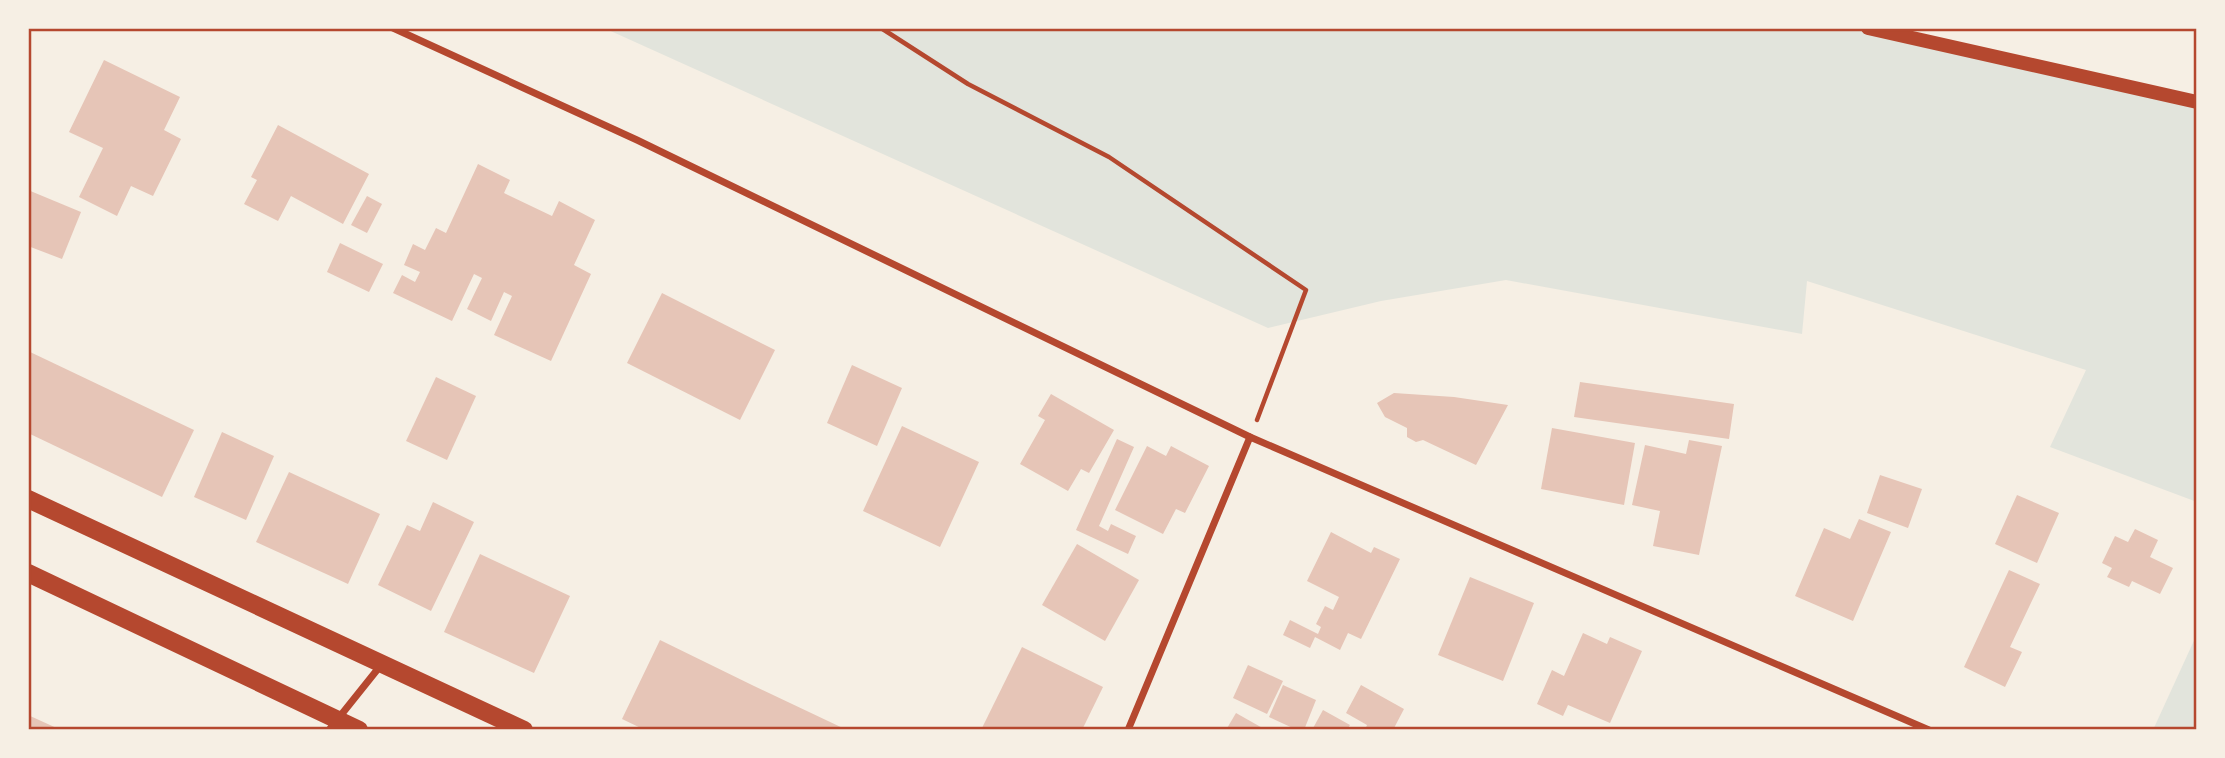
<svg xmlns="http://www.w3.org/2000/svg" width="2225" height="758" font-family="Mulish,sans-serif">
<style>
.green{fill:#e2e4dc}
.building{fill:#e6c5b7}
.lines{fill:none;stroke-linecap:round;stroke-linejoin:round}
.path{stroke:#b5482f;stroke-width:4.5}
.minor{stroke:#b5482f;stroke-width:7}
.secondary{stroke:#b5482f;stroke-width:14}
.primary{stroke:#b5482f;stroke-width:18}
.neatline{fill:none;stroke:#b5482f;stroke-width:2.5}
</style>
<rect width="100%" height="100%" fill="#f6efe4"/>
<g class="green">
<polygon points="604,28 1850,28 2197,108 2197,502 2050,447 2086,370 1807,281 1802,334 1506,280 1381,301 1268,328"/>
<polygon points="2197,634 2197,730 2153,730"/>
</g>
<g class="building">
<polygon points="104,60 180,97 164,130 181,139 153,196 131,186 117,216 79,197 103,148 69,132"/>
<polygon points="278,125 369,174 343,224 291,196 278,221 244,204 257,180 251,177"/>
<polygon points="478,164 510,180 504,193 552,216 559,201 595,220 574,265 591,274 551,361 494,335 512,296 504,292 491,321 467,309 482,278 474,274 452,321 393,293 402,275 415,282 420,272 404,265 413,244 425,250 436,228 446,233"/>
<polygon points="28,190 81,212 62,259 28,246"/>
<polygon points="367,196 382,204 367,233 351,225"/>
<polygon points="340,243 383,264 369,292 327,272"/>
<polygon points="662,293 775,350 740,420 627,363"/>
<polygon points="28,351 194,430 162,497 28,433"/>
<polygon points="852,365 902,388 877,446 827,423"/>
<polygon points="436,377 476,396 447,460 406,441"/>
<polygon points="1580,382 1734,404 1729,439 1574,417"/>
<polygon points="1394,393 1454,397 1508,405 1476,465 1423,440 1416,442 1407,437 1407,428 1385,417 1377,403"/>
<polygon points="1051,394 1114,430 1089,473 1081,469 1068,491 1020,464 1045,420 1038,416"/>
<polygon points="902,426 979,462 940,547 863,511"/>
<polygon points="1552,428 1635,443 1624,505 1541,489"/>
<polygon points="222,432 274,456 246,520 194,497"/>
<polygon points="1117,439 1134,447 1099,526 1108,531 1111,524 1136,536 1128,554 1076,530"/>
<polygon points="1689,440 1722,446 1699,555 1653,546 1660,511 1632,505 1645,445 1686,454"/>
<polygon points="1147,446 1166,456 1171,446 1209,466 1185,513 1176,509 1163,534 1115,510"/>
<polygon points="289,472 380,514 348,584 256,542"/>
<polygon points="1880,475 1922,489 1908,528 1867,513"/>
<polygon points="2017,495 2059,513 2037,563 1995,544"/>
<polygon points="433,502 474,522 431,611 378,585 407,525 420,531"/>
<polygon points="1859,519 1891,532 1853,621 1795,596 1824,528 1850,539"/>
<polygon points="2135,529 2158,540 2150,557 2173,568 2160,594 2132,581 2129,587 2107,577 2112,568 2102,563 2115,536 2128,542"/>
<polygon points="1331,532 1371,553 1374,547 1400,559 1361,639 1348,633 1340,650 1315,637 1310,648 1283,635 1290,620 1318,634 1321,627 1316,624 1325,606 1333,610 1339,597 1307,581"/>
<polygon points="1077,544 1139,580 1105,641 1042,605"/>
<polygon points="480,554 570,596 534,673 444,632"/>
<polygon points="2009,570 2040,584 2010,647 2022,652 2005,687 1964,667"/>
<polygon points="1470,577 1534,603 1503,681 1438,655"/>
<polygon points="1583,633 1607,644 1610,637 1642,651 1610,723 1568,705 1563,716 1537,704 1552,670 1564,676"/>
<polygon points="660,640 754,686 847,730 645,730 622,719"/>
<polygon points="1022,647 1103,687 1082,730 981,730"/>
<polygon points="1248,665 1283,681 1267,714 1233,698"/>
<polygon points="1283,685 1316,700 1304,730 1297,730 1269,717"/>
<polygon points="1361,685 1404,709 1393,730 1365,730 1367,725 1346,713"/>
<polygon points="1323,710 1350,725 1347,730 1312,730"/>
<polygon points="1236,713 1266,730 1226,730"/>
<polygon points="28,715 61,730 28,730"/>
</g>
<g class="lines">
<polyline class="path" points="881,28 968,84 1109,157 1306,290 1257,420"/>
<g class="minor">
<polyline points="393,28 637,140 1250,437 1929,730"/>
<polyline points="329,730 381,665"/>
<polyline points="1128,730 1250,437"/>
</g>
<polyline class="secondary" points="1868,28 2197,102"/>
<g class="primary">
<polyline points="28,499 524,730"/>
<polyline points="28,573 359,730"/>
</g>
</g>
<rect width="2225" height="758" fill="none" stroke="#f6efe4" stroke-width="60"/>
<rect x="30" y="30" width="2165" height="698" class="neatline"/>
</svg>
